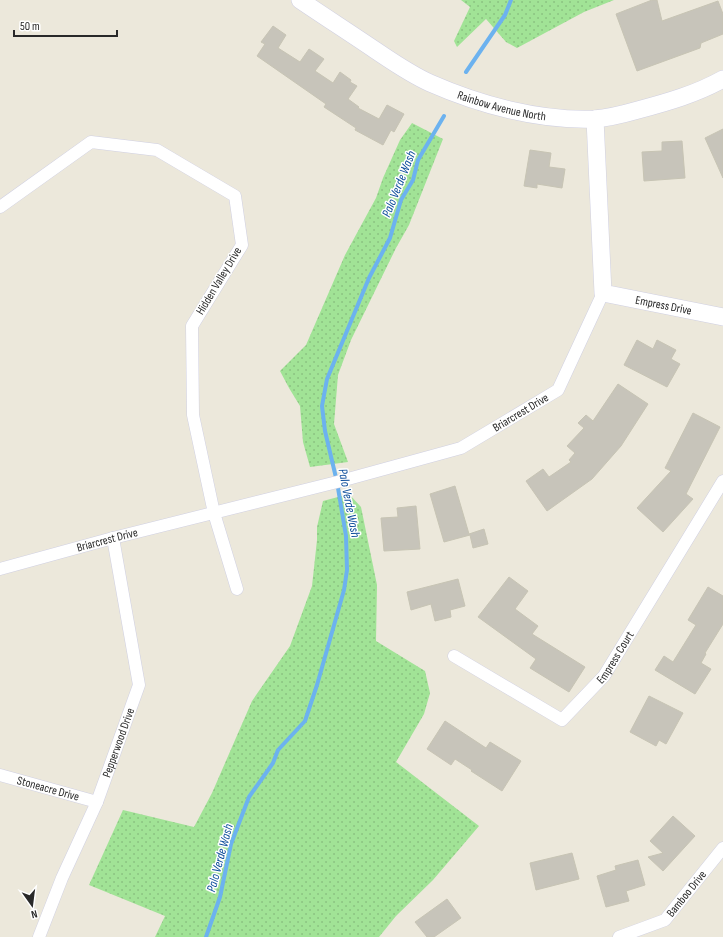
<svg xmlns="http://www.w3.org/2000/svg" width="723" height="937" font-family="'Sofia Sans Condensed',sans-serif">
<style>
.grass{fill:url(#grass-dots)}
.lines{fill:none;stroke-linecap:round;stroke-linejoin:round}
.stream{stroke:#6cb2ef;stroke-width:4}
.building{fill:#c7c4ba;stroke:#c7c4b4}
.street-casing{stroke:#d0d0e2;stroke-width:13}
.secondary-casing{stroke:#d0d0e2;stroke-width:18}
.street{stroke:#fff;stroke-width:12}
.secondary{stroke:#fff;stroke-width:17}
.labels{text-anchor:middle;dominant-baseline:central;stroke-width:3;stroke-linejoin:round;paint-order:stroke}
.street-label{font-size:12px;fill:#292929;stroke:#fff}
.water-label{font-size:13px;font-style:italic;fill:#0c4d9a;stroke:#fff}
</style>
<defs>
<pattern id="grass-dots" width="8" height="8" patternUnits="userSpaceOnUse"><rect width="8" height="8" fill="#a1e396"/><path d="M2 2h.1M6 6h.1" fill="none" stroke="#8bc381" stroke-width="1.8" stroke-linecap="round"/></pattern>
</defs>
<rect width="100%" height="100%" fill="#ece8db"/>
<g class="grass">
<polygon points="461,0 614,0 584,12 517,48 506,42 486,19 457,47 454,41 470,7"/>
<polygon points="412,123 443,139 409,225 396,248 351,340 338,375 334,424 348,462 310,467 303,442 300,406 289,388 280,371 306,345 345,255 376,198 383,178 400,140"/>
<polygon points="349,494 361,507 377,585 376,641 425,671 430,693 424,714 396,762 479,826 433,880 396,916 379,937 155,937 165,916 89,885 123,810 194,827 212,793 252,701 290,646 312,586 317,540 317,527 323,501"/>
</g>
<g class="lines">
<g class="stream">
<polyline points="466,72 505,15 511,0"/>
<polyline points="206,937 220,897 231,844 249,797 273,763 278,750 305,721 317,685 344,590 347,570 346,536 337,482 325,431 322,406 327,379 369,278 390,238 401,200 413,180 418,160 444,116"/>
</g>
</g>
<g class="building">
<polygon points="652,0 657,0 662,21 718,1 723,14 723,34 701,43 700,48 637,71 616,14"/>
<polygon points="273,26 286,35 278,48 300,62 309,49 324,59 315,71 333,83 340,72 351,80 350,82 357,86 348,99 359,107 358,108 379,119 387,105 404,114 394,132 391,130 383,145 355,130 356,128 324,107 326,104 257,56 265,44 261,42"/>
<polygon points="723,129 723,178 705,138"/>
<polygon points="682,141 685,178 644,181 642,152 662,151 662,142"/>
<polygon points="530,150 551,153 549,167 565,169 562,188 537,184 537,188 524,186"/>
<polygon points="637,340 653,349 657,340 676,350 671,359 680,364 667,387 624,365"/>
<polygon points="618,384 648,404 621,446 592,479 547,511 526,481 543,469 549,477 571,462 569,460 575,453 567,446 584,428 578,423 586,415 593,421"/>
<polygon points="693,413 720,427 686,494 693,499 663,532 637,508 671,471 665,468"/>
<polygon points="455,486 469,534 484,529 488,544 473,548 470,535 444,542 430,494"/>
<polygon points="416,506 420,549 384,551 381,518 398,517 397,508"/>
<polygon points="509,577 528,591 515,609 538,626 532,634 585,667 569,692 530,668 536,659 478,617"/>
<polygon points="458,579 465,606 450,610 451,617 435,621 431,604 411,610 407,592"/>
<polygon points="708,587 723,596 723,624 705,653 706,654 701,663 711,669 695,694 655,670 664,656 673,662 696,625 688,620"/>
<polygon points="649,696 683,713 666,744 659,740 656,746 630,732"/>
<polygon points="445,721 486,748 490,742 521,761 502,791 471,771 472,770 455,759 451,765 427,749"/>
<polygon points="673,816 695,836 663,871 648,857 663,853 650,841"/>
<polygon points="572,853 579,879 536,890 530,863"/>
<polygon points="638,860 645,885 626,891 629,901 606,907 597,876 616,870 615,866"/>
<polygon points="447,899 461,918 434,937 427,937 415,922"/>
</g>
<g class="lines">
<g class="street-casing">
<g id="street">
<polyline points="0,207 91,142 157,150 235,196 242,245 192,326 193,415 214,513 237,589"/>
<path id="s1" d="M0 569 113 538 337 482 461 448 558 390 603 293"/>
<path id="s2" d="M454 656 562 720 604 676 723 481"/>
<path id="s3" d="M0 775 97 802"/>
<path id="s4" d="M39 937 62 878 97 802 139 685 113 538"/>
<path id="s5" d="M619 937 665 920 723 848"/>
</g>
</g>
<g class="secondary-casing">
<g id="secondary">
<path id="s6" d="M300 0C325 17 350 33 375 50 393 62 410 74 430 83 480 105 539 121 594 119 608 118 624 114 638 110 668 102 696 94 723 79"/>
<path id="s7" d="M595 119 603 293 723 317"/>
</g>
</g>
<use href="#street" class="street"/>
<use href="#secondary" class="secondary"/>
</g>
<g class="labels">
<g class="street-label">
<text stroke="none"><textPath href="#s6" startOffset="230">Rainbow Avenue North</textPath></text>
<text transform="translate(219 281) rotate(-59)">Hidden Valley Drive</text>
<text stroke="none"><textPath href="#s7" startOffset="236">Empress Drive</textPath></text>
<text stroke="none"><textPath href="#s1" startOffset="546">Briarcrest Drive</textPath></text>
<text stroke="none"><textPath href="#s1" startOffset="111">Briarcrest Drive</textPath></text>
<text stroke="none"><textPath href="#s2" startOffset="208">Empress Court</textPath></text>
<text stroke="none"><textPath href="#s4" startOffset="210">Pepperwood Drive</textPath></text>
<text stroke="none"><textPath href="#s3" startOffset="50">Stoneacre Drive</textPath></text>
<text stroke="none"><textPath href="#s5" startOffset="83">Bamboo Drive</textPath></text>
</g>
<g class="water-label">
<text transform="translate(399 184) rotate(-68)">Palo Verde Wash</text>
<text transform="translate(349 503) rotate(79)">Palo Verde Wash</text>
<text transform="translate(220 858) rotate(-75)">Palo Verde Wash</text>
</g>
</g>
<g transform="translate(32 905) rotate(166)" stroke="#ffffff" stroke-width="3" paint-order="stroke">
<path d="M0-3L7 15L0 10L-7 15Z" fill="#292929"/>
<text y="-6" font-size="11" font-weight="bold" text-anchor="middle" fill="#292929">N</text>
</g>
<path d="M14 30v6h103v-6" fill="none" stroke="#292929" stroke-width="2"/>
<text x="20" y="30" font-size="12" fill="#292929" stroke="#ffffff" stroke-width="3" paint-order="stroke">50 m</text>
</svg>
